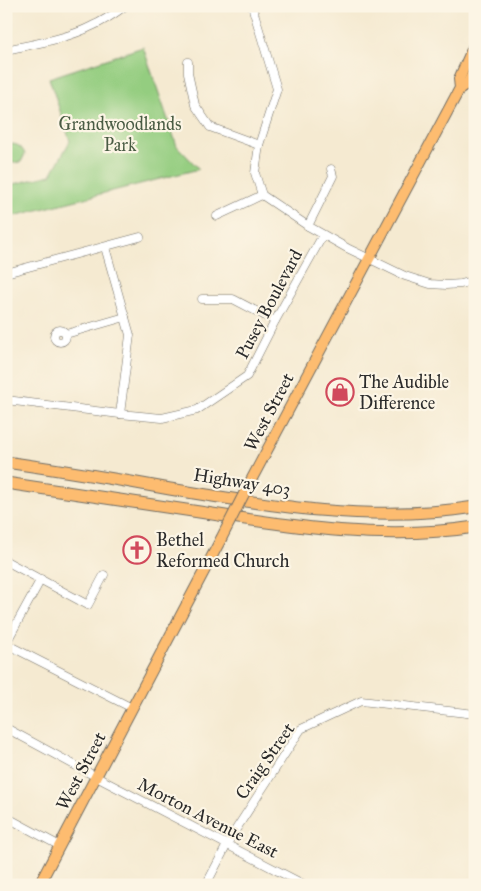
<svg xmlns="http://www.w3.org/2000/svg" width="481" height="891" font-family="'IM FELL Great Primer',serif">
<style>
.green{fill:#94cd80;stroke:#607c56}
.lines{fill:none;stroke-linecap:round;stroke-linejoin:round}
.minor-casing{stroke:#726e65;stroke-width:9}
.major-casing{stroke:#726e65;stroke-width:12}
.highway-casing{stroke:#726e65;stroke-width:13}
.minor{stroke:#fff;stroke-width:8}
.major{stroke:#fdbc70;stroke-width:10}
.highway{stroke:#fdbc70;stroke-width:11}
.major-bridge-casing{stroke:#726e65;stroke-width:12;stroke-linecap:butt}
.major-bridge{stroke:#fdbc70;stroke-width:10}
.labels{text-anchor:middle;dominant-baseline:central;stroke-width:4.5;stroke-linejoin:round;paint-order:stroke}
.park-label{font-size:18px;fill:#4a5c44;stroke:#fcf5e5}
.street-label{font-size:18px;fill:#2b2b2b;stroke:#fcf5e5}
.poi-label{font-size:18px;fill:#2b2b2b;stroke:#fcf5e5;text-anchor:start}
</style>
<rect width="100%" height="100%" fill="#fcf5e5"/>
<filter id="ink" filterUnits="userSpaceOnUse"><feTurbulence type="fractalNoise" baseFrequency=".02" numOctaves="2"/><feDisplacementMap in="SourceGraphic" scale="10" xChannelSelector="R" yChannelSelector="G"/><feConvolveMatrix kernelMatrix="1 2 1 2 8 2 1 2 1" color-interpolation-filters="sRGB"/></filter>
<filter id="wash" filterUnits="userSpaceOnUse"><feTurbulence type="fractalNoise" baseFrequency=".0096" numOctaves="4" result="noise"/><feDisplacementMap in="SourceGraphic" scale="20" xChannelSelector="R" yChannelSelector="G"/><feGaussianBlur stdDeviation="1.12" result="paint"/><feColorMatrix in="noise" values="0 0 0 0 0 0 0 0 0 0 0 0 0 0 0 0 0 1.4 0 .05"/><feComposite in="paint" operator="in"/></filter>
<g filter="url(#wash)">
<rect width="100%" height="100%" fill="#f5ead1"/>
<g class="green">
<polygon points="143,47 177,146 199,169 6,218 6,186 51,175 70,141 49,78"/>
<path d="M9 144C18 144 21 146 25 154L21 162 6 163V148Z"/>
</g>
</g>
<g filter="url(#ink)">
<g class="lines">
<g class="minor-casing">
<g id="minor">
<polyline points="252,6 277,89 259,145 255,173 262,195 308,226 347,248 405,276 430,284 446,285 461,284 475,280"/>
<path d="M6 50C33 44 67 39 92 26 104 21 114 14 125 6"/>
<polyline points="188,62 188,73 195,105 210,127 259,145"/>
<polyline points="217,216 262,195"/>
<polyline points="308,226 333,176 331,169"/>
<polyline points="105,247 130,335 120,414"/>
<polyline points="6,273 140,237"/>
<polyline points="202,299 233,299 275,321"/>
<circle cx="60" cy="336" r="6"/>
<polyline points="66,334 125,317"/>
<polyline points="6,400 120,414 162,418 197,410 247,376 275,321 323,235"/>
<polyline points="6,561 88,605 104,575"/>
<polyline points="6,643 41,579"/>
<polyline points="6,644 132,708"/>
<polyline points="6,728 104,781 305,885"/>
<polyline points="6,817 60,846"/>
<polyline points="206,885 231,837 301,729 361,701 475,714"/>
</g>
</g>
<g class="major-casing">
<g id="major">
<polyline points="460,88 467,84 475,70"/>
<polyline points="248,486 460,88 459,79 475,43"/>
<polyline points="39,885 221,539"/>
</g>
</g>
<g class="highway-casing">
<g id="highway">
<path d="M6 462C61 470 116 479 170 489 271 506 373 523 475 507"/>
<path d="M6 483C73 493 139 503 206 513 295 527 385 541 475 527"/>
</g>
</g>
<use href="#minor" class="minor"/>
<use href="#major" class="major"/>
<use href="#highway" class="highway"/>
<g class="major-bridge-casing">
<polyline id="major-bridge" points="221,539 248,486"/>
</g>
<use href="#major-bridge" class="major-bridge"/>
</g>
</g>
<defs>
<g id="shop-ring" transform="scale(1.4375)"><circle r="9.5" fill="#fcf5e5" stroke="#d1495b" stroke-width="1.5"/><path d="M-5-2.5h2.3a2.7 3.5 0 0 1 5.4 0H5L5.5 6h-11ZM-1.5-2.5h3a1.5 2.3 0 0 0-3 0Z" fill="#d1495b"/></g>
<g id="church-ring" transform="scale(1.4375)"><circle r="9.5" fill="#fcf5e5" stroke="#d1495b" stroke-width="1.5"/><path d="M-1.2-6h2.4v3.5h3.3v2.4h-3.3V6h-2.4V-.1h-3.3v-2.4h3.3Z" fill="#d1495b"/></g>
</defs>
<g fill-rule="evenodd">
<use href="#shop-ring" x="340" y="392"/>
<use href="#church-ring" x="137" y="550"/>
</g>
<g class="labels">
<g class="park-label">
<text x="120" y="124">Grandwoodlands<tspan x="120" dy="21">Park</tspan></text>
</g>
<g class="street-label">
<text transform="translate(269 304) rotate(-62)">Pusey Boulevard</text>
<text transform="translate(269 412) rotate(-62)">West Street</text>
<text transform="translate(242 482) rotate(9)">Highway 403</text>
<text transform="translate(265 761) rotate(-55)">Craig Street</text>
<text transform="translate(81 771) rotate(-62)">West Street</text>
<text transform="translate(208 818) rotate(27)">Morton Avenue East</text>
</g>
<g class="poi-label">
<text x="359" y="382">The Audible<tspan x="359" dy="21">Difference</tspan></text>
<text x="156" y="540">Bethel<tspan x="156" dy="21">Reformed Church</tspan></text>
</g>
</g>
<rect width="481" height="891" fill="none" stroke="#fcf5e5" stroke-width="25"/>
</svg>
